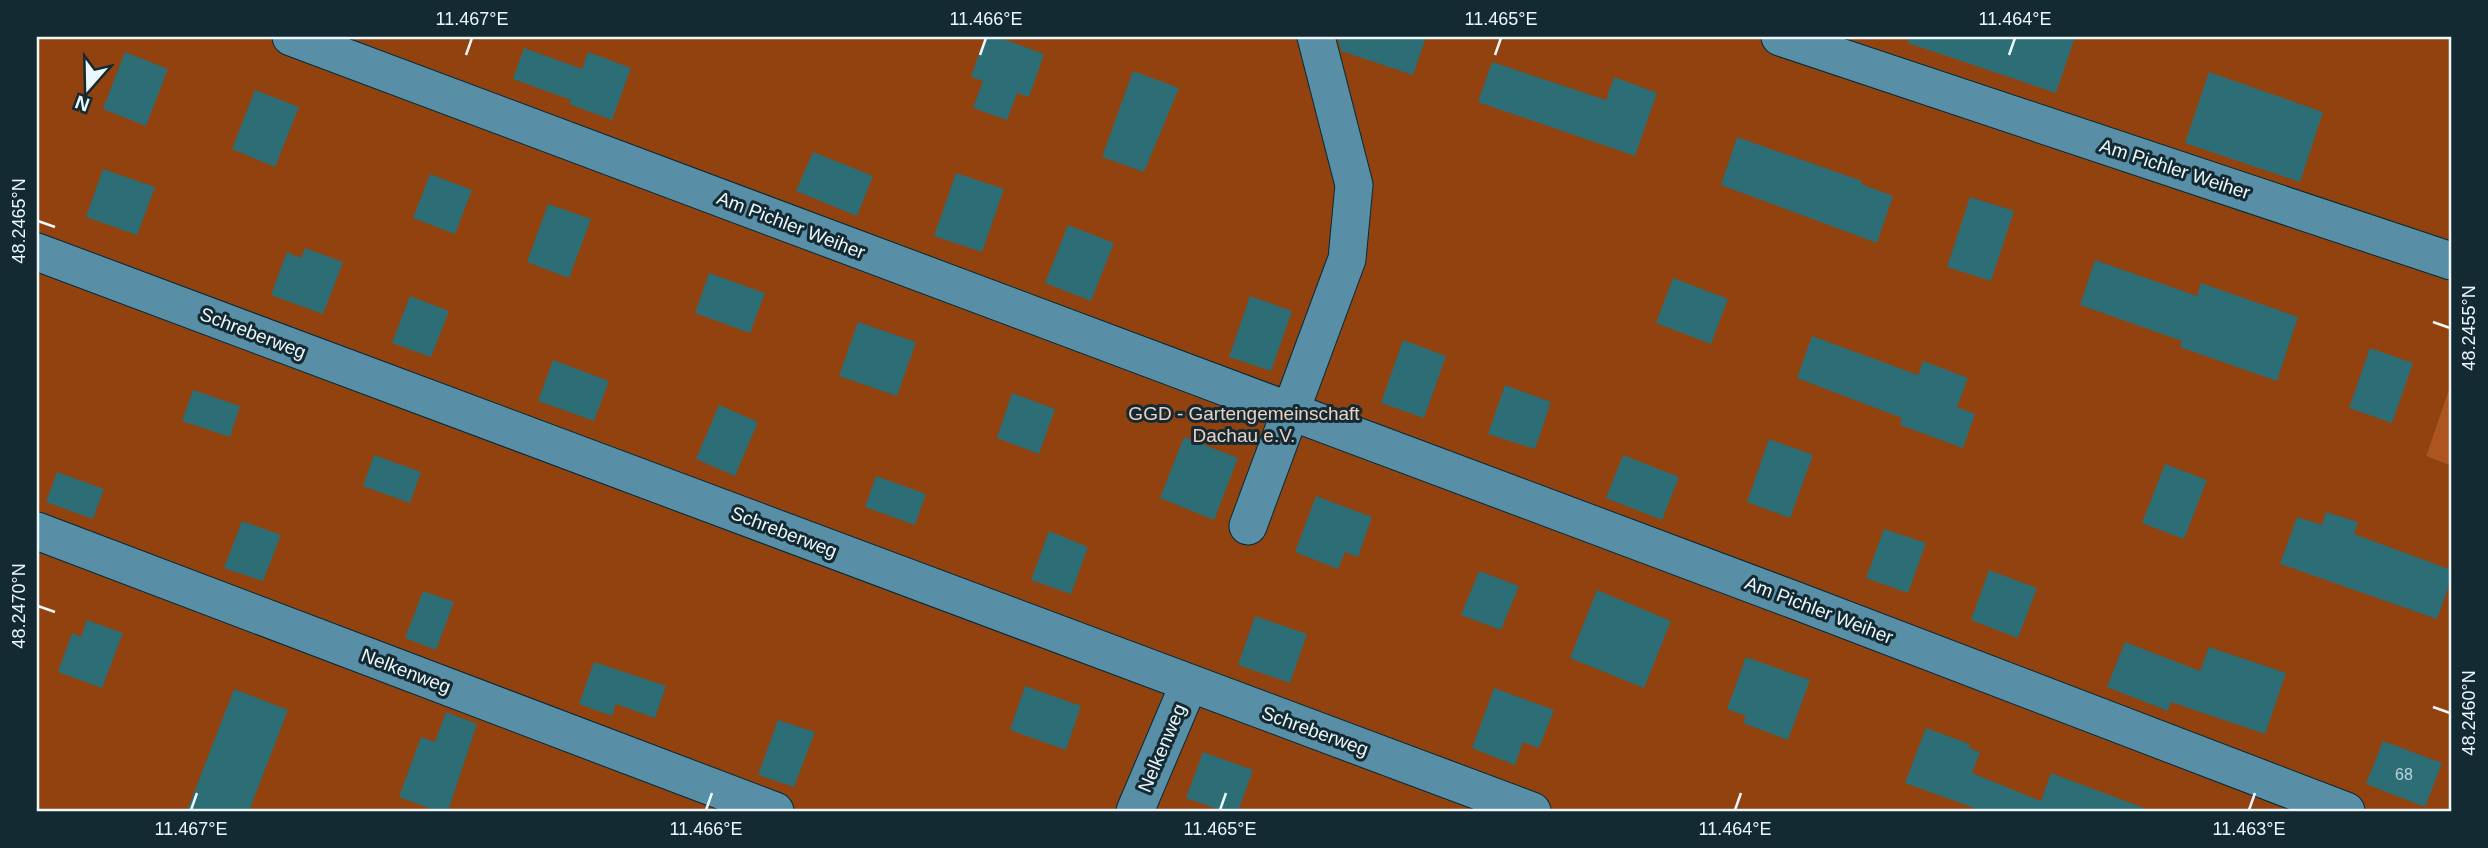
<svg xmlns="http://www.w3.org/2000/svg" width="2488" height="848" font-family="Helvetica,sans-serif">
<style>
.green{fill:#92420e}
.forest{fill:#ae551f}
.building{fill:#2c6d76}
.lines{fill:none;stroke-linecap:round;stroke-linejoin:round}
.street-casing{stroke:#002b3b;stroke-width:39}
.street{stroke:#588ea6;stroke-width:37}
.ticks{fill:none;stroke:#ecf7fc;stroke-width:2.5}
.labels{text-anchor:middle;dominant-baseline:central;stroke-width:6;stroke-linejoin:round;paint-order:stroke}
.number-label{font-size:16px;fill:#bcd4da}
.street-label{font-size:19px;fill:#ecf7fc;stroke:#132a33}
.park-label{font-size:19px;fill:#eed0c1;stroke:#132a33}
.neatline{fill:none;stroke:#ecf7fc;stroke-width:2.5}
.ticks-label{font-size:18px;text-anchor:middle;fill:#ecf7fc}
</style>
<rect width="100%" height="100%" fill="#0a465c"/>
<polygon class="green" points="37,37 2451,37 2451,383 2426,456 2451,466 2451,811 37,811"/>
<polygon class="forest" points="2451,383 2451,466 2426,456"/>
<g class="building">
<polygon points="985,37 998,37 1044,54 1029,97 1017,93 1007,120 973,108 983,81 971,77"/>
<polygon points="1338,37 1426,37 1413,75 1341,51"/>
<polygon points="1909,37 2075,37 2056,93 1908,43"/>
<polygon points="524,48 582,69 588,52 631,68 612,120 569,104 571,100 513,79"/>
<polygon points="125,52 168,69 146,126 103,109"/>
<polygon points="1492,62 1606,100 1614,77 1657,93 1635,156 1478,102"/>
<polygon points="1133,71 1179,88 1144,172 1102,157"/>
<polygon points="2209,72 2323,112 2300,182 2185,143"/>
<polygon points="255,90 299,107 275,167 232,149"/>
<polygon points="1737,137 1862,181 1861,184 1893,196 1877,243 1721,185"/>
<polygon points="813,152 873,176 857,216 796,191"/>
<polygon points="103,169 155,187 137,235 86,217"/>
<polygon points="956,173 1004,189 982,252 934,236"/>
<polygon points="430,174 472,190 455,234 413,218"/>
<polygon points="1970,197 2014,211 1991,281 1947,267"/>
<polygon points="548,204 591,219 569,278 527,262"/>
<polygon points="1068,225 1114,243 1091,301 1045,283"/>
<polygon points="305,248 343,262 323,314 271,295 287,252 301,258"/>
<polygon points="2095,260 2197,296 2201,283 2298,317 2277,381 2180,347 2182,341 2080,305"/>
<polygon points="709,273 765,293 750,333 695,313"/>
<polygon points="1673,278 1728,299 1711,344 1656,323"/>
<polygon points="410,296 449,311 431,357 392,343"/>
<polygon points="1250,296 1292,311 1271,371 1229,357"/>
<polygon points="858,322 916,342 897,396 839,376"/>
<polygon points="1812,336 1918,375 1923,361 1968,378 1957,407 1975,414 1963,448 1900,425 1902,418 1797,378"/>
<polygon points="1403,340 1446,356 1424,418 1381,403"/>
<polygon points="2370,348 2413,363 2392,423 2349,408"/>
<polygon points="553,360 609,381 594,421 538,401"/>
<polygon points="1505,385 1551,402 1535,449 1488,434"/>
<polygon points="193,390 240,406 230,437 182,421"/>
<polygon points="1012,393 1055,409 1039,454 997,438"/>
<polygon points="719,405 758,422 735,476 696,459"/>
<polygon points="1184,437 1238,458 1214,520 1160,498"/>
<polygon points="1769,439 1813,455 1790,518 1747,502"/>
<polygon points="374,455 421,472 410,503 363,486"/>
<polygon points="1623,455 1679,477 1662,520 1606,498"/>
<polygon points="2165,464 2207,480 2184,539 2142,523"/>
<polygon points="57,472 104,489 93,519 46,502"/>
<polygon points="876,476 926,494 915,525 865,507"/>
<polygon points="1316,496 1372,517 1358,557 1345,552 1338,569 1295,552"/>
<polygon points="2326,512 2358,522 2354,534 2451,570 2451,580 2437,619 2280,564 2297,517 2322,525"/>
<polygon points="242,521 281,535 263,581 224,568"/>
<polygon points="1884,529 1926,543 1908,593 1866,578"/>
<polygon points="1049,531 1088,547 1071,594 1031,580"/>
<polygon points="1989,570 2037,588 2018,638 1971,620"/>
<polygon points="1479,571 1519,586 1501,630 1461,615"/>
<polygon points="1597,590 1671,621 1644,688 1570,658"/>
<polygon points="423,591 454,602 436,650 405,638"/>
<polygon points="1255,616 1307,634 1290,683 1238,665"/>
<polygon points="87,620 123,633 102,688 58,672 72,633 81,637"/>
<polygon points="2125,642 2200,671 2209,647 2286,673 2265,734 2171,702 2168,711 2107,687"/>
<polygon points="1746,657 1810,680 1788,740 1743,723 1746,716 1727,709"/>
<polygon points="594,662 666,686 655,718 616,704 612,716 579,704"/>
<polygon points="1025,686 1081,706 1066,750 1010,730"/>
<polygon points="1494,688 1554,710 1539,748 1523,742 1515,765 1472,748"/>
<polygon points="234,689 288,710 249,811 187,811"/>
<polygon points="446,712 477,724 448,811 437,811 399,797 421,737 435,742"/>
<polygon points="778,720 815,732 794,787 758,775"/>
<polygon points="1926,728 1970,744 1969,748 1980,752 1972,773 2041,801 2051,773 2144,808 2143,811 1983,811 1905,783"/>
<polygon points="2383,741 2442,763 2425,807 2366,784"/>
<polygon points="1203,752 1253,770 1238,811 1223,811 1186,798"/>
</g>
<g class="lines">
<g class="street-casing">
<g id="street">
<polyline points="291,37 1797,601 2346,811"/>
<polyline points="1780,37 2451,261"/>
<polyline points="37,252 1532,811"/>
<polyline points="1248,526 1347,259 1354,185 1316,37"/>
<polyline points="37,531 775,811"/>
<polyline points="1135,811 1189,684"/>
</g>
</g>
<use href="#street" class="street"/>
</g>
<path class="ticks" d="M466 55 472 38M980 55 986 38M1495 55 1501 38M2009 55 2015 38M38 221 55 227M2433 322 2450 328M38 606 55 612M2433 707 2450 713M191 810 197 793M706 810 712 793M1220 810 1226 793M1735 810 1741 793M2249 810 2255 793"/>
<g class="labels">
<g class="number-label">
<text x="2404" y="774">68</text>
</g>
<g class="street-label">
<text transform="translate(2175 169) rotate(18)">Am Pichler Weiher</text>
<text transform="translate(791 225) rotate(21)">Am Pichler Weiher</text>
<text transform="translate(253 333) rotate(21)">Schreberweg</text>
<text transform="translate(784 532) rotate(21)">Schreberweg</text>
<text transform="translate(1819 610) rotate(21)">Am Pichler Weiher</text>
<text transform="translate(406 671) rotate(21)">Nelkenweg</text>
<text transform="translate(1315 731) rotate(20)">Schreberweg</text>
<text transform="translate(1162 748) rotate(-67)">Nelkenweg</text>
</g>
<g class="park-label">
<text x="1244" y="413">GGD - Gartengemeinschaft<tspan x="1244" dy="22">Dachau e.V.</tspan></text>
</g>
</g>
<rect width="2488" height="848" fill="none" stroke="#132a33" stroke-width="77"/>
<g transform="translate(88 88) rotate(200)" stroke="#132a33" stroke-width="5" paint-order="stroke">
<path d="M0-5L12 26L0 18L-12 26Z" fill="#ecf7fc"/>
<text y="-10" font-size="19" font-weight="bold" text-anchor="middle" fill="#ecf7fc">N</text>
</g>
<rect x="38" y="38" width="2412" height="772" class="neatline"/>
<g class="ticks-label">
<text x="472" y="25">11.467°E</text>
<text x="986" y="25">11.466°E</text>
<text x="1501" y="25">11.465°E</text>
<text x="2015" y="25">11.464°E</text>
<text transform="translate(19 221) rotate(-90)" y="6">48.2465°N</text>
<text transform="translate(2469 328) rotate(-90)" y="6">48.2455°N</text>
<text transform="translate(19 606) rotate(-90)" y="6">48.2470°N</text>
<text transform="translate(2469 713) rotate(-90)" y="6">48.2460°N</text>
<text x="191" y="835">11.467°E</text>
<text x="706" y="835">11.466°E</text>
<text x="1220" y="835">11.465°E</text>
<text x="1735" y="835">11.464°E</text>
<text x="2249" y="835">11.463°E</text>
</g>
</svg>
